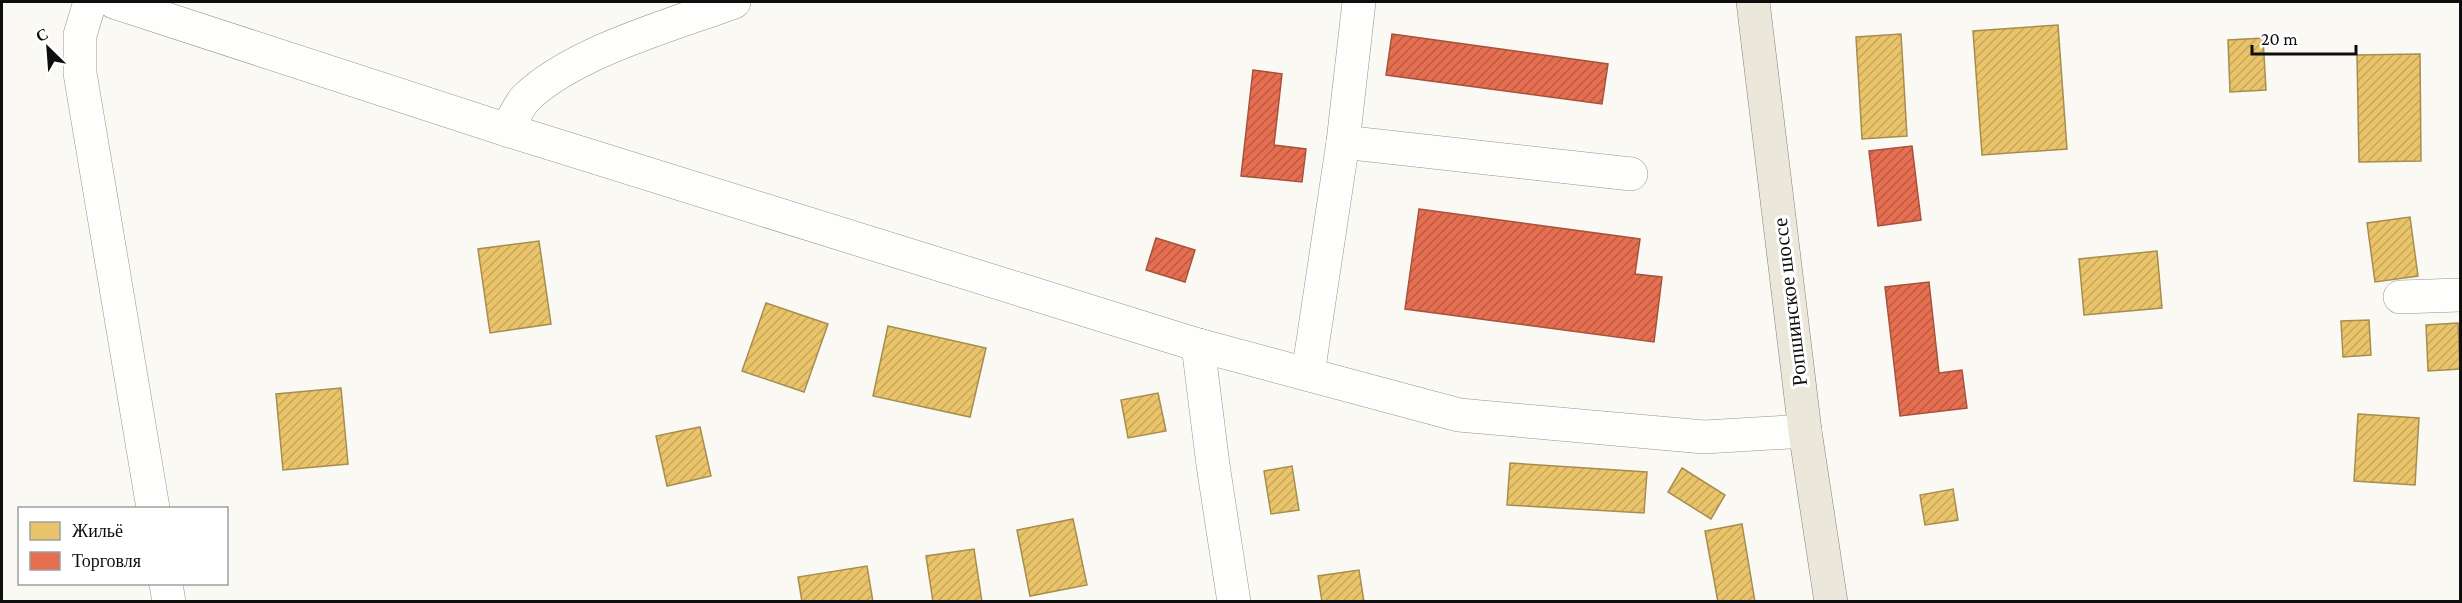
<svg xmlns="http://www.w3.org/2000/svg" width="2462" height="603" font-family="'Crimson Pro',serif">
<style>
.homes{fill:url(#homes-hatch);stroke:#a78d4e;stroke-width:1.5}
.shops{fill:url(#shops-hatch);stroke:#a6523d;stroke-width:1.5}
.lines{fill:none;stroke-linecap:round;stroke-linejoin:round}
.minor-casing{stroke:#949492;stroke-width:34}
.major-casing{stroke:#82817f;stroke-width:34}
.minor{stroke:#fefefd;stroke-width:33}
.major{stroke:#ebe7da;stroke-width:33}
.labels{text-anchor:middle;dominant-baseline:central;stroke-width:6;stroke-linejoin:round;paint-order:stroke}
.street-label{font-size:21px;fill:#0e0e0e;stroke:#fff}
</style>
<defs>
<pattern id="homes-hatch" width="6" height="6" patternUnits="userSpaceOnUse" patternTransform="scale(1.5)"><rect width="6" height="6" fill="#e9c46a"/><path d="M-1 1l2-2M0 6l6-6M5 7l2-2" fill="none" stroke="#c7a75b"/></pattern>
<pattern id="shops-hatch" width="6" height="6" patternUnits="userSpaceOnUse" patternTransform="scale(1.5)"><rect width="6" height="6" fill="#e76f51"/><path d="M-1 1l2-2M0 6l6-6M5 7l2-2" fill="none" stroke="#ba5a42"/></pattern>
</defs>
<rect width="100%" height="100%" fill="#faf9f4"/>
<g class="homes">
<polygon points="2058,25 2067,149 1982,155 1973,31"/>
<polygon points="1901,34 1907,136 1862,139 1856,37"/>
<polygon points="2263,38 2266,90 2230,92 2228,40"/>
<polygon points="2420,54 2421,161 2359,162 2357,55"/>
<polygon points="2410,217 2418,276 2375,282 2367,223"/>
<polygon points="539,241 551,324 490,333 478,249"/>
<polygon points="2157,251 2162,308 2084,315 2079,259"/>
<polygon points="766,303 828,324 804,392 742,371"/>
<polygon points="2369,320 2371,355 2343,357 2341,321"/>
<polygon points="2458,323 2460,369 2428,371 2426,325"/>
<polygon points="888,326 986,348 970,417 873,396"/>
<polygon points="341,388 348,464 283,470 276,394"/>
<polygon points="1158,393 1166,431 1128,438 1121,400"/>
<polygon points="2358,414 2419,418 2415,485 2354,481"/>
<polygon points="700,427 711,476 667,486 656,436"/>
<polygon points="1510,463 1647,472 1644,513 1507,505"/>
<polygon points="1292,466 1299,510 1271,514 1264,471"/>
<polygon points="1682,468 1725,495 1711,519 1668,492"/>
<polygon points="1953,489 1958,520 1925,525 1920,495"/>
<polygon points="1073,519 1087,585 1030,596 1017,530"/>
<polygon points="1742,524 1755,602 1718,602 1705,531"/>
<polygon points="974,549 982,602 933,602 926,556"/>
<polygon points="867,566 873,602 802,602 798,577"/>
<polygon points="1359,570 1364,602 1322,602 1318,576"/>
</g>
<g class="shops">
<polygon points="1392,34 1608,64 1602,104 1386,75"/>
<polygon points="1253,70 1282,74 1274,145 1306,149 1302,182 1241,176"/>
<polygon points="1912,146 1921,220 1878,226 1869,151"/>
<polygon points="1419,209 1640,239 1635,274 1662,277 1654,342 1405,309"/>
<polygon points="1156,238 1195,250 1185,282 1146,270"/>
<polygon points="1929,282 1939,373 1962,370 1967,408 1900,416 1885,287"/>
</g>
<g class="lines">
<g class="minor-casing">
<g id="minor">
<polyline points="90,2 80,35 80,73 153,508"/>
<polyline points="114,2 507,130 1198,345 1459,415 1704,437 1805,431"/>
<path d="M507 130C513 120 518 106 526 98 573 52 672 25 734 2"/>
<polyline points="1343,142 1631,174"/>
<polyline points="2400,297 2460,295"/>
<polyline points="1198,345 1213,465 1234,602"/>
<polyline points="1308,374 1343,142 1359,2"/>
<polyline points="166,584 169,602"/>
</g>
</g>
<g class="major-casing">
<polyline id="major" points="1753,2 1805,431 1831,602"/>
</g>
<use href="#minor" class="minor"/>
<use href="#major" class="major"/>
</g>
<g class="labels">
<g class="street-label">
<text transform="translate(1790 302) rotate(-97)">Ропшинское шоссе</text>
</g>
</g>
<rect width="2462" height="603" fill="none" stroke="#0e0e0e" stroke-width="6"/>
<rect x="18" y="507" width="210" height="78" fill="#ffffff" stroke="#9f9f9f" stroke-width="1.5"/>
<rect x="30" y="522" width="30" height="18" fill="#e9c46a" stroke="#9f9f9f" stroke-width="1.5"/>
<text x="72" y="537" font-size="18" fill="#0e0e0e">Жильё</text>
<rect x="30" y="552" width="30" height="18" fill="#e76f51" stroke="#9f9f9f" stroke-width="1.5"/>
<text x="72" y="567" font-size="18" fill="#0e0e0e">Торговля</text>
<g transform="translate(48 48) rotate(335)" stroke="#ffffff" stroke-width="4.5" paint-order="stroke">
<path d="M0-4.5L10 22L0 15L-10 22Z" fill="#0e0e0e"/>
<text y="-9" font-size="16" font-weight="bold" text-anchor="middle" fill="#0e0e0e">С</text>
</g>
<path d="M2252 45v9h104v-9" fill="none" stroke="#0e0e0e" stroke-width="3"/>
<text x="2261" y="45" font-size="18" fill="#0e0e0e" stroke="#ffffff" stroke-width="4.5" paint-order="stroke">20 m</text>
</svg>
